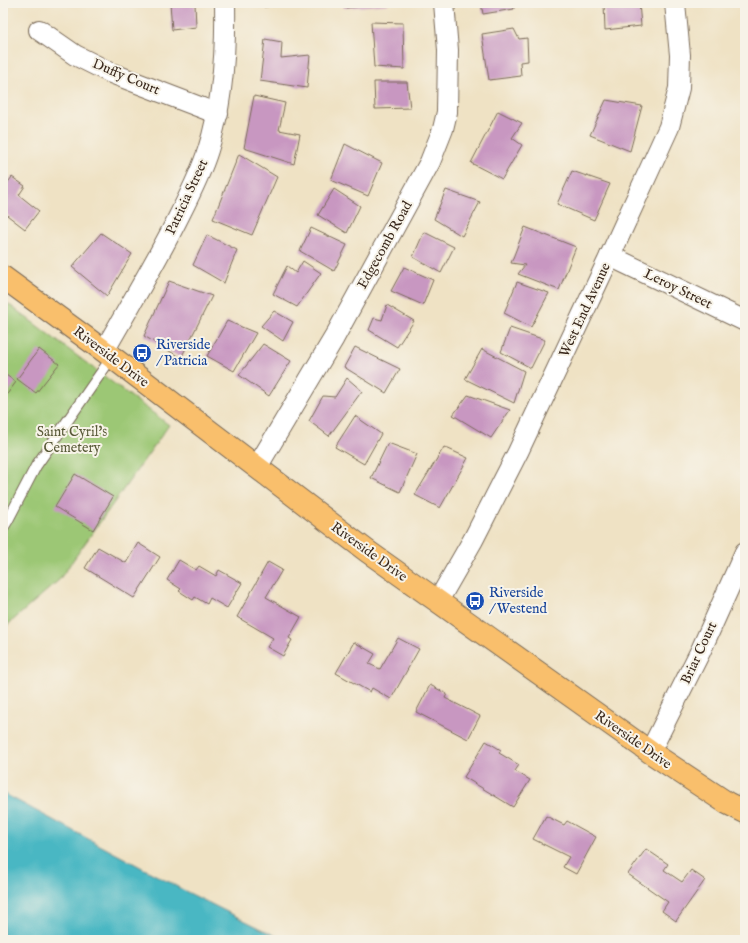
<svg xmlns="http://www.w3.org/2000/svg" width="748" height="943" font-family="'IM FELL English',serif">
<style>
.green{fill:#9cc774;stroke:#6c7849}
.water{fill:#49b7c3;stroke:#427070}
.building{fill:#c897c1}
.lines{fill:none;stroke-linecap:round;stroke-linejoin:round}
.service-casing{stroke:#7a6a58;stroke-width:12}
.minor-casing{stroke:#7a6a58;stroke-width:22}
.primary-casing{stroke:#7a6a58;stroke-width:24}
.service{stroke:#fff;stroke-width:10}
.minor{stroke:#fff;stroke-width:20}
.primary{stroke:#f9bf6c;stroke-width:22}
.labels{text-anchor:middle;dominant-baseline:central;stroke-width:4;stroke-linejoin:round;paint-order:stroke}
.street-label{font-size:14px;fill:#3b2a1e;stroke:#f7f3e8}
.transit-label{font-size:14px;fill:#164399;stroke:#f7f3e8;text-anchor:start}
.park-label{font-size:14px;fill:#585938;stroke:#f7f3e8}
</style>
<rect width="100%" height="100%" fill="#f7f3e8"/>
<filter id="ink" filterUnits="userSpaceOnUse"><feTurbulence type="fractalNoise" baseFrequency=".025" numOctaves="2"/><feDisplacementMap in="SourceGraphic" scale="8" xChannelSelector="R" yChannelSelector="G"/><feConvolveMatrix kernelMatrix="1 2 1 2 8 2 1 2 1" color-interpolation-filters="sRGB"/></filter>
<filter id="wash" filterUnits="userSpaceOnUse"><feTurbulence type="fractalNoise" baseFrequency=".012" numOctaves="4" result="noise"/><feDisplacementMap in="SourceGraphic" scale="16" xChannelSelector="R" yChannelSelector="G"/><feGaussianBlur stdDeviation="0.9" result="paint"/><feColorMatrix in="noise" values="0 0 0 0 0 0 0 0 0 0 0 0 0 0 0 0 0 1.4 0 .05"/><feComposite in="paint" operator="in"/></filter>
<g filter="url(#wash)">
<rect width="100%" height="100%" fill="#efe2c4"/>
<polygon class="green" points="3,300 169,425 59,580 3,629"/>
<polygon class="water" points="3,793 187,892 284,940 3,940"/>
<g id="blocks">
<g class="building">
<polygon points="170,3 195,3 196,27 172,30"/>
<polygon points="263,3 293,3 293,4 264,7"/>
<polygon points="343,3 389,3 389,4 344,8"/>
<polygon points="481,3 513,3 514,9 483,14"/>
<polygon points="604,3 639,3 641,26 605,30"/>
<polygon points="371,22 403,23 404,69 374,67"/>
<polygon points="514,29 519,39 527,38 528,61 520,62 521,76 489,80 482,34"/>
<polygon points="265,39 282,42 281,58 310,55 307,88 260,81"/>
<polygon points="374,82 407,82 410,108 375,109"/>
<polygon points="254,96 285,103 279,130 300,134 294,164 244,148"/>
<polygon points="606,100 642,106 630,151 590,135"/>
<polygon points="498,111 522,123 512,138 522,145 502,179 471,163"/>
<polygon points="345,144 382,163 368,196 331,180"/>
<polygon points="239,154 277,177 252,235 213,219"/>
<polygon points="572,171 610,184 594,220 557,204"/>
<polygon points="12,177 25,186 19,195 39,211 25,229 3,212 3,189"/>
<polygon points="334,189 360,206 347,233 318,215"/>
<polygon points="446,190 480,202 462,236 434,219"/>
<polygon points="525,227 576,247 559,290 518,274 525,265 511,263"/>
<polygon points="311,228 347,245 334,271 300,251"/>
<polygon points="424,232 454,247 441,273 413,257"/>
<polygon points="101,233 132,254 107,296 72,267"/>
<polygon points="207,235 237,250 224,283 193,265"/>
<polygon points="303,261 321,273 297,307 273,294 287,266 296,273"/>
<polygon points="404,267 433,280 423,305 391,291"/>
<polygon points="169,281 212,296 181,358 144,336"/>
<polygon points="517,282 549,293 531,327 504,313"/>
<polygon points="387,305 414,321 397,347 369,330 374,318 382,320"/>
<polygon points="274,311 293,322 283,341 261,326"/>
<polygon points="227,321 256,333 234,371 207,356"/>
<polygon points="510,328 545,340 531,368 501,352"/>
<polygon points="263,344 291,361 269,396 239,375"/>
<polygon points="355,347 400,369 386,393 344,367"/>
<polygon points="39,349 59,364 36,393 17,379"/>
<polygon points="482,349 524,371 514,403 465,379"/>
<polygon points="3,373 16,382 5,397 3,395"/>
<polygon points="347,378 362,391 329,436 309,421 323,396 335,397"/>
<polygon points="468,395 510,410 491,438 453,415"/>
<polygon points="355,416 381,434 364,464 335,447"/>
<polygon points="388,443 417,454 400,492 371,478"/>
<polygon points="444,447 468,458 440,508 415,495"/>
<polygon points="75,474 113,497 93,530 55,507"/>
<polygon points="138,543 160,557 134,598 85,568 98,547 126,563"/>
<polygon points="179,560 196,570 199,566 216,576 219,570 242,583 227,608 210,598 207,604 195,597 193,600 179,591 181,589 167,580"/>
<polygon points="268,562 282,570 266,597 301,617 289,638 292,640 283,656 267,647 273,638 237,617"/>
<polygon points="398,638 419,649 391,699 372,688 370,692 336,673 354,642 375,654 369,664 380,669"/>
<polygon points="430,685 447,694 445,698 480,716 468,739 416,712"/>
<polygon points="486,741 501,750 499,753 519,765 515,771 530,780 513,807 464,777"/>
<polygon points="546,816 564,825 567,821 596,837 576,874 563,867 569,857 533,839"/>
<polygon points="646,849 668,864 664,870 682,882 691,870 705,880 676,921 662,911 668,902 628,874"/>
</g>
</g>
</g>
<g filter="url(#ink)">
<use href="#blocks" fill-opacity="0" stroke="#7a6a58" stroke-width="1"/>
<g class="lines">
<g class="service-casing">
<polyline id="service" points="3,528 8,520 36,466 112,357"/>
</g>
<g class="minor-casing">
<g id="minor">
<polyline points="39,30 75,55 111,73 218,114"/>
<polyline points="610,256 745,321"/>
<path d="M104 351C128 309 153 267 175 224 187 200 200 176 208 150 223 103 226 52 225 3"/>
<polyline points="257,467 334,338 430,162 443,129 447,112 448,50 444,3"/>
<polyline points="438,601 473,540 518,452 610,256 669,127 679,88 680,55 675,3"/>
<polyline points="650,752 701,650 745,552"/>
</g>
</g>
<g class="primary-casing">
<polyline id="primary" points="3,277 104,351 367,551 650,752 727,803 745,812"/>
</g>
<use href="#service" class="service"/>
<use href="#minor" class="minor"/>
<use href="#primary" class="primary"/>
</g>
</g>
<defs>
<g id="bus-disc" transform="scale(1)"><circle r="9.5" fill="#1a4fb4" stroke="#f7f3e8"/><path d="M-5-6H5V4H4V6H2V4H-2V6H-4V4H-5ZM-3.5-4V0h7V-4ZM-3.5 1.2v1.5H-2V1.2ZM2 1.2v1.5H3.5V1.2Z" fill="#fff"/></g>
</defs>
<g fill-rule="evenodd">
<use href="#bus-disc" x="142" y="353"/>
<use href="#bus-disc" x="475" y="601"/>
</g>
<g class="labels">
<g class="street-label">
<text transform="translate(126 77) rotate(23)">Duffy Court</text>
<text transform="translate(187 197) rotate(-65)">Patricia Street</text>
<text transform="translate(385 245) rotate(-61)">Edgecomb Road</text>
<text transform="translate(678 289) rotate(26)">Leroy Street</text>
<text transform="translate(585 310) rotate(-65)">West End Avenue</text>
<text transform="translate(111 357) rotate(37)">Riverside Drive</text>
<text transform="translate(369 552) rotate(36)">Riverside Drive</text>
<text transform="translate(699 653) rotate(-65)">Briar Court</text>
<text transform="translate(633 740) rotate(35)">Riverside Drive</text>
</g>
<g class="transit-label">
<text x="156" y="345">Riverside<tspan x="156" dy="16">/ Patricia</tspan></text>
<text x="489" y="593">Riverside<tspan x="489" dy="16">/ Westend</tspan></text>
</g>
<g class="park-label">
<text x="72" y="432">Saint Cyril's<tspan x="72" dy="16">Cemetery</tspan></text>
</g>
</g>
<rect width="748" height="943" fill="none" stroke="#f7f3e8" stroke-width="16"/>
</svg>
